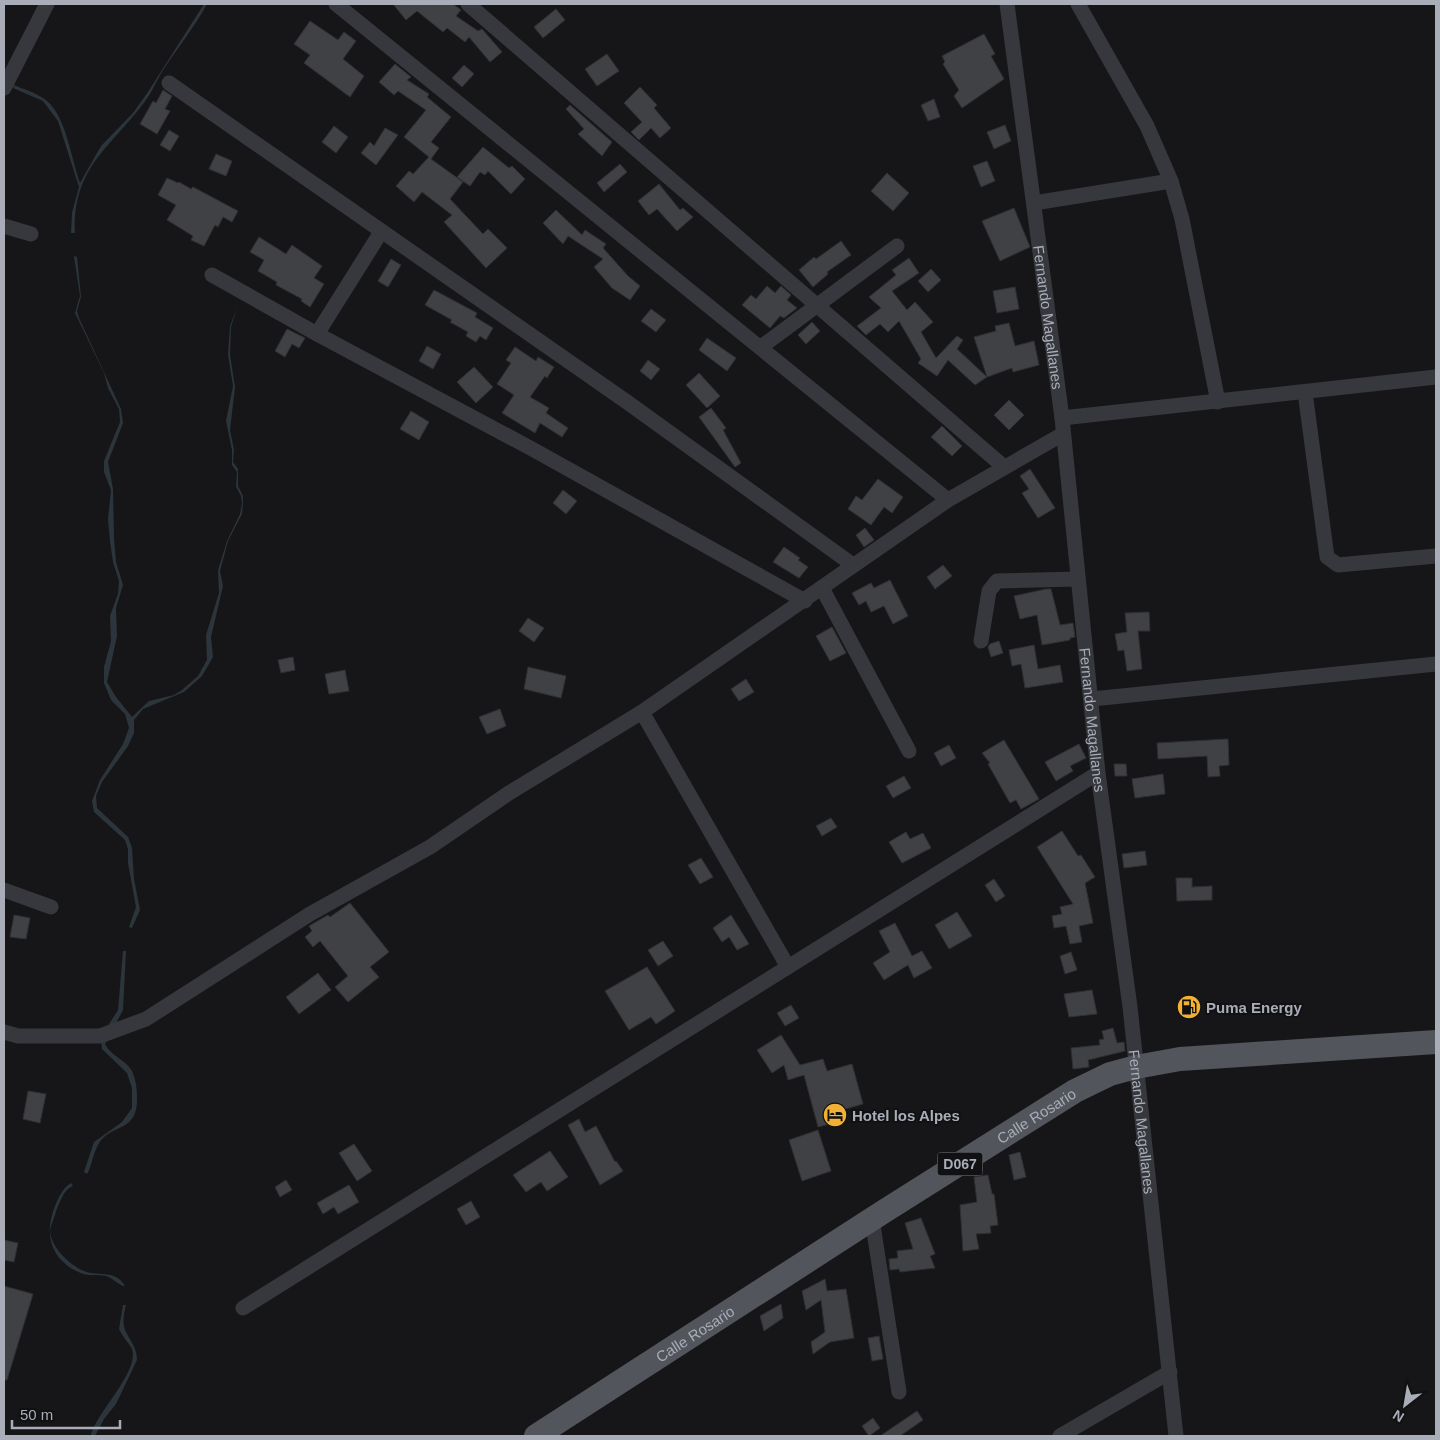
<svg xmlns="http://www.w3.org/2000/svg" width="1440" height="1440" font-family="Arial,sans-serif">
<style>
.water{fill:#2c353c}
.building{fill:#404145;stroke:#303034}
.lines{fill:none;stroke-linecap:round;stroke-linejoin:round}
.street{stroke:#37383d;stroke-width:15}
.primary{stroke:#53555c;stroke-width:24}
.labels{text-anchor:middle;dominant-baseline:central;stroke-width:4;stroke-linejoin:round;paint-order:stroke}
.shield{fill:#111113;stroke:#7b7e86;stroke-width:1}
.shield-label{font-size:14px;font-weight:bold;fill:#a8adb8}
.street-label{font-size:15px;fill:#a8adb8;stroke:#111113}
.poi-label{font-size:15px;font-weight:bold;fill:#a8adb8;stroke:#111113;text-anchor:start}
</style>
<rect width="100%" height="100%" fill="#161618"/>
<g class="water">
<path d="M204 4H207C195 26 179 46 165 67 159 76 155 85 150 94 116 145 72 163 75 233H71L72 213 79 187 58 121 43 101 13 88 14 85C23 89 34 92 43 98 66 112 71 159 80 183L101 146 133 113 148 92Z"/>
<polygon points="74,256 77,257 81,297 77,311 79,318 121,409 123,423 108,462 113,489 114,538 116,562 123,585 116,608 117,636 107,682 116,697 132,717 149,701 174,695 182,690 198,676 207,660 206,635 219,593 218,570 227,541 240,514 242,503 241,496 236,487 237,472 232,465 232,450 226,421 233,386 228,355 230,326 237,308 231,327 230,355 235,387 230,430 234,450 233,462 238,469 238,486 243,496 243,503 242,514 228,541 220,571 223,586 211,637 213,657 202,676 184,692 143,709 134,720 134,733 128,746 102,782 96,796 97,808 128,837 132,848 134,879 140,910 132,928 129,927 136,907 128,863 128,849 125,840 94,812 92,801 100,780 123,744 129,728 125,714 111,700 104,683 104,667 111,641 110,616 118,594 119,581 113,562 110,541 108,519 111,490 104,472 104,461 120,422 119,409 108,388 104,373 75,313 80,296"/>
<path d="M123 951H126L123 1010 105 1044C111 1056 126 1060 132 1071 136 1080 137 1089 137 1098 138 1134 109 1123 98 1145 93 1154 92 1165 87 1174L84 1172 94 1142 122 1122 132 1108V1088L127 1073 102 1049 101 1040 104 1032 118 1010Z"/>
<path d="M71 1183 73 1186C63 1190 60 1202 56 1211 55 1217 51 1224 50 1230 50 1246 69 1265 84 1271 99 1277 115 1269 125 1286 119 1286 113 1278 106 1276 98 1274 90 1276 83 1274 54 1263 44 1239 53 1212 57 1201 61 1189 71 1183Z"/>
<path d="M123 1305H126C124 1313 122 1322 125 1330 130 1341 137 1347 137 1360L116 1404 104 1419 95 1436H91C94 1415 140 1372 132 1349 129 1343 122 1336 119 1329Z"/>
</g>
<g class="building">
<polygon points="393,4 453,4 461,10 456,16 478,31 482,29 502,52 490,62 469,37 465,42 447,28 443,32 417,11 406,20"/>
<polygon points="556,9 565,20 543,38 534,27"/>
<polygon points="310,21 338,40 344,32 356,41 343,59 364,76 350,97 304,63 310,55 294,44"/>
<polygon points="984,34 995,54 991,56 1004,79 962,108 954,96 959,90 943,64 945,62 942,56"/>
<polygon points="607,54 619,71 597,86 585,69"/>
<polygon points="395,64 411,77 407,80 429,94 427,97 451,117 431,142 439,148 431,159 463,182 450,199 483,234 488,229 507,248 486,268 444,222 452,215 422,192 414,202 396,186 409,171 413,174 429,157 404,137 426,110 398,91 394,95 379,82"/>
<polygon points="464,65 474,74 462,87 452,78"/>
<polygon points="640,87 657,105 654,108 671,128 660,138 651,128 639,140 631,132 642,122 624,103"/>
<polygon points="163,90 172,96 165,109 170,111 157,134 140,124 153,101 156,103"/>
<polygon points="934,99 940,117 928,121 921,105"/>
<polygon points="570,105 612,142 602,156 578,134 584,129 566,109"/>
<polygon points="1005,125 1011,141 994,149 987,132"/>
<polygon points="334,126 348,137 336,153 322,142"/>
<polygon points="385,128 398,135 376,165 361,153 370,142 374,146"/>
<polygon points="169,130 179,136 170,151 160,145"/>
<polygon points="483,147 509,168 512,166 525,179 511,194 488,171 485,175 480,172 470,186 457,177"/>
<polygon points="216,154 232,161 226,176 209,169"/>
<polygon points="987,161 995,181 981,187 973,166"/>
<polygon points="620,164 627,172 604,192 597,183"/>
<polygon points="887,173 909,193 893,211 871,191"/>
<polygon points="167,178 178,183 179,182 191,189 193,187 238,211 232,222 223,217 218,227 215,225 204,246 191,240 193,236 167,220 176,205 158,195"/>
<polygon points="659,184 680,210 683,208 693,217 677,231 657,209 649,215 638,201"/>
<polygon points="1014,208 1030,247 1000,261 982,221"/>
<polygon points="556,210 582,235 585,230 606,244 603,248 628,276 640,286 630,300 612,288 594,267 603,259 568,236 563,244 543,223"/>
<polygon points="259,237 286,254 292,245 322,266 314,278 324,284 310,307 301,301 302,299 276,285 277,282 258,271 264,260 250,252"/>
<polygon points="841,241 851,255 827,272 828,274 813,287 799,270 814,257 816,259"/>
<polygon points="909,258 919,273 892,291 907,310 915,302 933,322 921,332 936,358 957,336 963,340 957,349 987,377 975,385 948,360 937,376 918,363 921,359 899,321 888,332 880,324 866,335 857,326 881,308 869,297 896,275 892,270"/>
<polygon points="391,259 401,265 388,287 378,281"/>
<polygon points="931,269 941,280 928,292 918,281"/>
<polygon points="767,286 775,293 781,286 791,295 787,300 797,308 784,318 780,316 770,328 742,305 751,295 756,299"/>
<polygon points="1015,287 1019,309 997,313 993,291"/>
<polygon points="434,290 477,313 475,317 493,328 486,340 480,336 476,342 466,336 468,332 450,322 452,320 425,305"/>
<polygon points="651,309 666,320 656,332 641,321"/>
<polygon points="812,322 820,331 806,344 798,335"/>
<polygon points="1009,323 1015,346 1034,341 1039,365 1013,372 1012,368 987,377 974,337 996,331 995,326"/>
<polygon points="287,329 305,338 299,348 292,344 285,357 275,351"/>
<polygon points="707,338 736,358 727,371 699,350"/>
<polygon points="427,346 441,354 433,369 419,361"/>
<polygon points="515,347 536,361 538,357 554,367 547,378 545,376 530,397 549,408 546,413 568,428 562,437 540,423 535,433 502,413 514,395 497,384 511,363 506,360"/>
<polygon points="648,360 660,369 651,380 640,371"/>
<polygon points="474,367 493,387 476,403 457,382"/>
<polygon points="699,373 720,396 707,408 686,385"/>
<polygon points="1009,400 1024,415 1009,430 994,415"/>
<polygon points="711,408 726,428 723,430 741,463 735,467 699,417"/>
<polygon points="411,411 429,422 419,440 400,429"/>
<polygon points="942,426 962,446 952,456 931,437"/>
<polygon points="1030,469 1055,508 1038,518 1022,493 1029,489 1020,476"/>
<polygon points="878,479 903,497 892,513 884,507 871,525 848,509 856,496 862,500"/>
<polygon points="563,490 577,501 566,514 553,503"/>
<polygon points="865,528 874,540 864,547 856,535"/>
<polygon points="784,547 800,558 798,560 808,567 799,578 773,562"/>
<polygon points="943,565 952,576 935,589 927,577"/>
<polygon points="890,580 908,616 893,624 884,606 871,612 866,601 859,605 852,593 871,583 874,588"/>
<polygon points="1046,589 1051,589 1060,625 1073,623 1075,637 1070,638 1070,640 1042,645 1037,615 1020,619 1014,596"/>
<polygon points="1149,612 1150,631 1138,631 1142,669 1127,671 1124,650 1118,651 1115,634 1127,632 1125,613"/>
<polygon points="528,618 544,628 534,642 519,631"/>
<polygon points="832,627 846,653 830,661 816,636"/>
<polygon points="999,641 1003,653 991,657 988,647 990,644"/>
<polygon points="1034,645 1038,669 1060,665 1063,682 1025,688 1021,664 1012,666 1009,650"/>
<polygon points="293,657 295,670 281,673 278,660"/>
<polygon points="528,667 566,676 561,698 524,689"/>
<polygon points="345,670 349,691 329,694 325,674"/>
<polygon points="746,679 754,692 739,701 731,689"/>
<polygon points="500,709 506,726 487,734 479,717"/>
<polygon points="1228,739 1229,765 1219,766 1220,776 1208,777 1207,756 1158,759 1157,743"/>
<polygon points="1004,740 1039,799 1021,809 1016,800 1010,803 988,764 990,763 982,753"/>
<polygon points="1079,744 1086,758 1070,766 1073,771 1056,781 1045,762"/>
<polygon points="949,745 956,758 941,766 934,753"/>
<polygon points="1114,764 1126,764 1127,776 1115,776"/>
<polygon points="1163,774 1165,794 1135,798 1132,779"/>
<polygon points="904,776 911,788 893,798 886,786"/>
<polygon points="831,818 837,827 822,836 816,826"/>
<polygon points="1062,831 1078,856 1081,855 1095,877 1085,883 1093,923 1079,926 1082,942 1070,944 1066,926 1054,928 1052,916 1062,914 1060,907 1073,904 1037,847"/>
<polygon points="906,832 910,839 923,833 931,848 902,863 889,842"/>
<polygon points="1145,851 1147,865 1124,868 1122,854"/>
<polygon points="701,858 713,877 700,884 688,865"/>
<polygon points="1176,878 1192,878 1192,887 1212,886 1212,900 1177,901"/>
<polygon points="994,879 1005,896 996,902 985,885"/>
<polygon points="350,903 389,952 370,967 379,977 348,1002 335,987 348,976 320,941 313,947 305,937 312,931 309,926 328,915 330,917"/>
<polygon points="957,912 972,936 949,949 935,925"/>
<polygon points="14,915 30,918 26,939 10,937"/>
<polygon points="731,915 749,944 737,950 729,937 722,942 713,928"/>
<polygon points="895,923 912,956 922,951 932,968 914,978 908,965 884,980 873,963 890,952 879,931"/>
<polygon points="663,941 673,956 658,966 648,950"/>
<polygon points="1071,952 1077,970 1065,974 1060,956"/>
<polygon points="647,967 675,1011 656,1024 651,1017 629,1030 605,991"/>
<polygon points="318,973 331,990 299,1014 286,997"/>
<polygon points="1092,990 1097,1014 1069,1017 1064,994"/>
<polygon points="791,1005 799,1018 785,1026 777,1013"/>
<polygon points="1113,1028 1117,1043 1124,1042 1125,1051 1088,1060 1089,1067 1073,1069 1071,1048 1100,1045 1099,1040 1104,1039 1102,1031"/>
<polygon points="781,1035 800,1065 823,1059 827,1071 852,1064 863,1104 838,1111 841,1121 818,1127 804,1075 788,1080 784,1065 772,1073 757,1050"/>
<polygon points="28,1091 46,1094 40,1123 23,1119"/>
<polygon points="579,1119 585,1132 596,1126 615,1162 616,1161 623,1171 600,1185 568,1125"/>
<polygon points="818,1130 831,1171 802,1181 789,1140"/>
<polygon points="354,1144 372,1171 357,1181 339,1153"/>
<polygon points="550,1151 568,1177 547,1191 541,1182 526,1192 513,1175"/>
<polygon points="1020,1152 1026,1177 1014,1180 1009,1155"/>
<polygon points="988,1175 992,1194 994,1194 998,1225 990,1226 991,1233 976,1234 979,1249 963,1251 960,1205 977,1202 974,1177"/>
<polygon points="286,1180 292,1190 280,1197 275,1187"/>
<polygon points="349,1185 359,1202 338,1214 334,1207 323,1214 317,1203"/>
<polygon points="471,1201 480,1217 466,1225 457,1209"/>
<polygon points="921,1218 935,1254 930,1256 935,1268 900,1272 899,1269 890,1270 889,1259 898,1258 897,1251 913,1249 905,1223"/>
<polygon points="4,1240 18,1243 14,1262 4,1260"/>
<polygon points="825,1279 827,1291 846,1289 854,1338 830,1342 813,1354 811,1342 825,1332 821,1300 806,1310 802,1291"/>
<polygon points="4,1286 33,1294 7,1380 4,1380"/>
<polygon points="781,1304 783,1318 764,1331 760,1316"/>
<polygon points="879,1336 883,1359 872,1361 868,1338"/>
<polygon points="917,1411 923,1420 900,1436 880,1436"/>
<polygon points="873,1418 880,1428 869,1436 862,1426"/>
</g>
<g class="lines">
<g class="street">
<polyline points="336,4 948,500"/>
<polyline points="468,4 1004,467"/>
<path id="s1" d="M1007 4 1062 418 1098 773 1130 1007 1176 1436"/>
<polyline points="1078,4 1147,126 1171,181 1182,219 1218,402"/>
<polyline points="169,83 627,402 853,565"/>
<polyline points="4,88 47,4"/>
<polyline points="1034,203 1171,181"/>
<polyline points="4,226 31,234"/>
<polyline points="212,275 317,334 534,450 805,601"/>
<polyline points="317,334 381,232"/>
<polyline points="761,347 897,246"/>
<polyline points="1305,392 1327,557 1338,565 1436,556"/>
<polyline points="1062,418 1436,377"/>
<polyline points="822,588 909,751"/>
<polyline points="981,641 989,591 997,581 1078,579"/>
<polyline points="1092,699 1436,664"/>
<polyline points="642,712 788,967"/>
<polyline points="4,890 51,907"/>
<polyline points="4,1032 18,1036 100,1036 146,1019 310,914 430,847 509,793 642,712 948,500 1063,434"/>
<polyline points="872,1219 899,1392"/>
<polyline points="243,1308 1098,773"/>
<polyline points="1060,1436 1170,1372"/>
</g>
<path class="primary" id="s2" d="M536 1436 883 1212 1075 1091 1110 1074 1136 1067 1180 1059 1436 1042"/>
</g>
<defs>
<g id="fuel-disc" transform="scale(1.25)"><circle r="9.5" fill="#f2b134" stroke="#111113"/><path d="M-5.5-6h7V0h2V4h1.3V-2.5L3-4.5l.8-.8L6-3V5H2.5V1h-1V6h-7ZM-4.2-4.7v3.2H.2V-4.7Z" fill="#111"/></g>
<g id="hotel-disc" transform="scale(1.25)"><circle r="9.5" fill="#f2b134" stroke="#111113"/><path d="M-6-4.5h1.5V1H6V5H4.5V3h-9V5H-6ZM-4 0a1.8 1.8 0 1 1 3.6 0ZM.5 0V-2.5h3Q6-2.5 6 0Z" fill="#111"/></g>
</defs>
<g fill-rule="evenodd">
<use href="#fuel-disc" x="1189" y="1007"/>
<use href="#hotel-disc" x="835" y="1115"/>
</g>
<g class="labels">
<rect class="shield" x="937.5" y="1152.5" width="45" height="23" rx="4"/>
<g class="shield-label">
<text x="960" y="1164">D067</text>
</g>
<g class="street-label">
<text stroke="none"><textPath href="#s1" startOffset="316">Fernando Magallanes</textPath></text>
<text stroke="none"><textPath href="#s1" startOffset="721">Fernando Magallanes</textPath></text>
<text stroke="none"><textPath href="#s2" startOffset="594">Calle Rosario</textPath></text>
<text stroke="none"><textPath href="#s1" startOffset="1126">Fernando Magallanes</textPath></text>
<text stroke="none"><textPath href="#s2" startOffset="189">Calle Rosario</textPath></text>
</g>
<g class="poi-label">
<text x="1206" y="1007">Puma Energy</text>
<text x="852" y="1115">Hotel los Alpes</text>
</g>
</g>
<rect width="1440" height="1440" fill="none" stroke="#a8adb8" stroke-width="10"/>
<g transform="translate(1405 1405) rotate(211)" stroke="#111113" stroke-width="4" paint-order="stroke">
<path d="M0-4L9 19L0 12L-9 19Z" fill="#a8adb8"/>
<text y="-8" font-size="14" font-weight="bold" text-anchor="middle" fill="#a8adb8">N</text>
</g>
<path d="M12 1420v8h108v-8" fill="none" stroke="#a8adb8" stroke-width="2.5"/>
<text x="20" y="1420" font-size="15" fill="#a8adb8" stroke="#111113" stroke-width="4" paint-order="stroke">50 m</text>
</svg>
